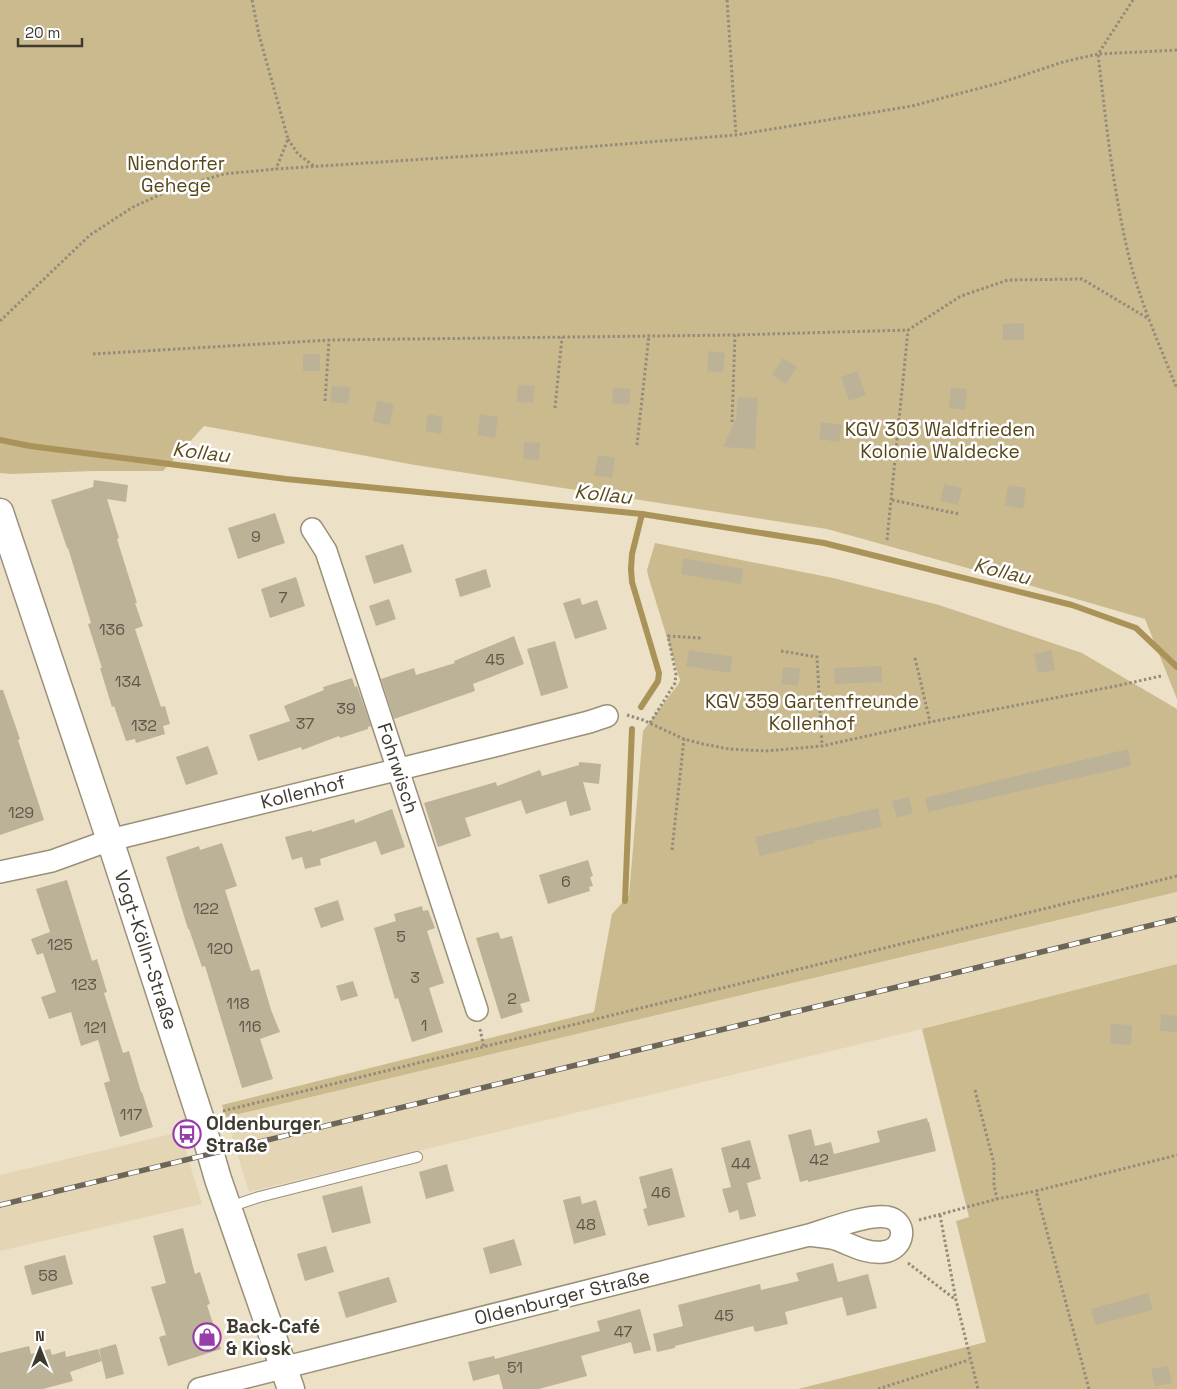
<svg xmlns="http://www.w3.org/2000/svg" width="1177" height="1389" font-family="'Space Grotesk',sans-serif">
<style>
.built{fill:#e4d6b4}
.green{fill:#ccba8f}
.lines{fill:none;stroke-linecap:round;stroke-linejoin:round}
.stream{stroke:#aa9359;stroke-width:6}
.building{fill:#bcb298}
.service-casing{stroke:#9a9077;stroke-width:12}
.minor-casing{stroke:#9a9077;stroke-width:24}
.tertiary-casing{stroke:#9a9077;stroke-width:29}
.path{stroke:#948c7a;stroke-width:3;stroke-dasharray:2.5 2.5;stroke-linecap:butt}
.service{stroke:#fff;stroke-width:10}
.minor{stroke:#fff;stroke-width:21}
.tertiary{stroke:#fff;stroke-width:26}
.rail-casing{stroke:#6d6658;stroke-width:5.5}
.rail{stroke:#fff;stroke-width:4;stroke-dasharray:11;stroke-linecap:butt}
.labels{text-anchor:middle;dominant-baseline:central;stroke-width:5;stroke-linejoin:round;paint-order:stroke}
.number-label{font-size:16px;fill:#5e584a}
.park-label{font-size:19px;fill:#574618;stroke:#fff}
.street-label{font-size:19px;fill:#3f3a30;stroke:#fff}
.poi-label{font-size:19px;font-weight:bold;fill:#3f3a30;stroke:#fff;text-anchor:start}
.water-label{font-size:20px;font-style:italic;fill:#5e4d1f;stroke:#fff}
</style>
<rect width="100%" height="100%" fill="#ece1c6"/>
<g class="built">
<polygon points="1177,892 1177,964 922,1029 249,1192 226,1117"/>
<polygon points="180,1132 202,1204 0,1251 0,1175"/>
</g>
<g class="green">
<polygon points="0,0 1177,0 1177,699 1145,619 1025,584 827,529 415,465 204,426 163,471 93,471 12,474 0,473"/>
<polygon points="655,543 833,578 939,605 1082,653 1177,709 1177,892 226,1117 222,1105 594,1012 612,914 629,895 643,731 679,683 680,680 649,579 647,570"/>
<polygon points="1177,964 1177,1389 798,1389 986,1342 956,1221 969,1217 922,1029"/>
</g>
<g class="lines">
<g class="stream">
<polyline points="0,440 30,446 286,479 642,514 824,543 1072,605 1136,628 1177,667"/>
<polyline points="641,707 658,681 659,673 632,582 631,569 632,554 642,514"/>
<polyline points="625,901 632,729"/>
</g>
</g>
<g class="building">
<polygon points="1024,323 1024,340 1003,340 1003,324"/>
<polygon points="708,351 725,353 723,373 707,371"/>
<rect x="303" y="354" width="17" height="17"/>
<polygon points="783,358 797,367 786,384 772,375"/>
<polygon points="857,371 866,395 849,401 841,377"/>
<polygon points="518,385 535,386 533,403 517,402"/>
<polygon points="332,386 350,387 348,404 330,402"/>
<polygon points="613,387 631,389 629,405 612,403"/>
<polygon points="951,387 967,389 965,410 949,408"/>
<polygon points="738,397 758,398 755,449 723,447 736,418"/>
<polygon points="377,401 394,404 390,425 373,422"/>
<polygon points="428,414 443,417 441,434 425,431"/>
<polygon points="480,414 498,417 495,438 477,435"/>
<polygon points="821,422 842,425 839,442 819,439"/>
<polygon points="524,442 540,443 539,460 523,459"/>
<polygon points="598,455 615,458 612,478 594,475"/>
<polygon points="94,480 128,485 126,502 107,499 119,538 117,539 137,603 135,603 143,626 135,629 161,707 165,706 170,724 163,726 165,734 136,743 135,739 126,741 114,706 112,707 100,668 102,668 88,624 91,623 68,548 67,548 51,500 93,487"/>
<polygon points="944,484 962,488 958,505 940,501"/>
<polygon points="1008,485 1026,488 1023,509 1005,505"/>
<polygon points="275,513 285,543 238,559 228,528"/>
<polygon points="403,544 412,572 374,584 365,556"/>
<polygon points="683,558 743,569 741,584 681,574"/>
<polygon points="486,569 491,587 460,597 455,579"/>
<polygon points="296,577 305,606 270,618 261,589"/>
<polygon points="580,598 582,605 597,600 607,629 575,639 563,603"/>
<polygon points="389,599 396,619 376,626 369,606"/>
<polygon points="514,636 524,664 473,684 475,691 394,719 381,679 414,668 416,675 455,663 454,661"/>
<polygon points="555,641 568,688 541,696 527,649"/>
<polygon points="689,650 733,657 730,673 686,666"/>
<polygon points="1051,650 1055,670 1038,673 1034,654"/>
<polygon points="882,666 882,682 835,684 834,668"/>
<polygon points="783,667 800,668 798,686 781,684"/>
<polygon points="352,678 355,687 357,686 371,726 368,727 368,729 340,738 339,736 302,750 301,747 258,761 249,735 290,721 284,706 324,690 323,687"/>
<polygon points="0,690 3,690 20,739 18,740 44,820 0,835"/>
<polygon points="208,746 218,774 186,785 176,757"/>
<polygon points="1128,749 1131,766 928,812 925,798"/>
<polygon points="579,762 601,764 599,784 583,782 591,810 570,816 566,801 526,814 521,800 465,818 471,836 438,847 424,803 496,782 497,786 540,770 542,776 579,765"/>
<polygon points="909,797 913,813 897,818 892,801"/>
<polygon points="878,808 882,827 814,841 815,843 760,856 755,837"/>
<polygon points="392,809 405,847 381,855 376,841 320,859 321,865 305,869 302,857 292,860 285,837 312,830 312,832 354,819 355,823"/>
<polygon points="222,843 237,886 225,890 251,971 259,969 271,1010 280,1032 260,1039 273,1079 242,1088 205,966 202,967 189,929 188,929 166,857 199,846 200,850"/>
<polygon points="588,860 593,876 590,877 593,886 589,887 590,891 548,904 539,875"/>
<polygon points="67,880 92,961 97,959 107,992 104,993 123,1053 129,1051 141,1092 142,1092 153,1127 120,1137 104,1083 110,1081 98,1040 81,1046 71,1012 49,1019 41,997 56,992 43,953 37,955 31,939 50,932 36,889"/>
<polygon points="338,900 344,920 321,928 314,908"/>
<polygon points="422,906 423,911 428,910 435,928 427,931 444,983 429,988 443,1032 412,1042 398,998 395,999 374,928 396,921 394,914"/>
<polygon points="498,932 501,939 512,936 530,1001 520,1004 523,1012 501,1019 476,938"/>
<polygon points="353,981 358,996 341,1001 336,986"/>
<polygon points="1161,1014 1177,1016 1177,1032 1160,1031"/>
<polygon points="1111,1024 1132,1025 1131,1045 1110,1044"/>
<polygon points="927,1118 928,1122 929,1122 936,1151 808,1182 808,1180 800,1182 788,1135 811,1129 815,1146 831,1142 834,1154 880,1142 877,1131"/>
<polygon points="750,1140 761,1179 747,1183 756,1216 740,1220 738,1210 729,1213 722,1189 731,1187 721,1148"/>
<polygon points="447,1164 454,1191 426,1199 419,1172"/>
<polygon points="672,1168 685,1217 648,1226 643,1209 647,1208 639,1177"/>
<polygon points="362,1186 371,1223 332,1233 322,1196"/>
<polygon points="580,1196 582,1204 596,1200 606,1235 574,1244 563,1200"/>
<polygon points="183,1228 195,1274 200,1272 210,1304 207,1305 221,1349 168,1366 159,1337 166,1335 151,1287 166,1283 153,1236"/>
<polygon points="514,1239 522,1265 490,1274 483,1248"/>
<polygon points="326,1246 334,1272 305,1281 297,1254"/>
<polygon points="65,1255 73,1284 32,1295 24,1266"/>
<polygon points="833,1263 838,1282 868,1274 877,1308 847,1316 842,1297 785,1312 788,1324 755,1332 753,1326 675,1346 675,1348 657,1352 653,1334 683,1326 678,1305 760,1284 761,1290 799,1281 796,1273"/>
<polygon points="389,1277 397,1302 346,1318 338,1292"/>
<polygon points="1148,1293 1153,1310 1095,1325 1091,1309"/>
<polygon points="640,1309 651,1350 634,1354 631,1342 581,1356 587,1376 539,1389 503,1389 499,1374 473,1381 468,1362 494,1356 496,1362 495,1359 600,1331 597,1321"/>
<polygon points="116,1344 124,1374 106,1379 99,1349"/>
<polygon points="29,1346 31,1354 50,1349 52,1355 65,1351 66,1357 98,1349 102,1361 70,1372 73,1381 43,1389 0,1389 0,1353"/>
<polygon points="1168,1366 1172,1383 1155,1386 1151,1369"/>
</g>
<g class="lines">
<g class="service-casing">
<polyline id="service" points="229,1207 259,1197 417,1157"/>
</g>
<g class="minor-casing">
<g id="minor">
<polyline points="312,529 326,551 477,1010"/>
<polyline points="0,872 52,861 110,840 502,744 589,722 607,716"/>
<path d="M199 1389 809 1235C817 1236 825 1237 832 1238 849 1243 864 1254 883 1252 905 1250 909 1221 887 1217 867 1214 829 1229 809 1235"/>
</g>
</g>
<g class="tertiary-casing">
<polyline id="tertiary" points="0,512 110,840 200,1117 218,1179 291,1389"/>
</g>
<g class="path">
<polyline points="252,0 259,35 288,139 276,169"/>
<polyline points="727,0 736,135"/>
<path d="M1177 50 1098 54C1106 122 1113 190 1129 257 1140 302 1160 346 1177 389"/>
<polyline points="288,139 298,154 315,167"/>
<polyline points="0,321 90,235 133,207 175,188 224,174 276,169 486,155 736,135 912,106 1003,82 1063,62 1098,54 1133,0"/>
<polyline points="93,354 329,340 735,335 908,330 961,296 1008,280 1082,279 1149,319"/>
<polyline points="325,401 329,340"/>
<polyline points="555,408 562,337"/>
<polyline points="732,422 735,335"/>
<polyline points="637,445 649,335"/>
<polyline points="892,500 959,514"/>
<polyline points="887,540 908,330"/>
<polyline points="781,651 817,657 822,746"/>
<polyline points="915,658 930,722"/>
<polyline points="627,715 643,720 684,739 703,744 729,749 766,751 822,746 930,722 1116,686 1161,676"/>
<polyline points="650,723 675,683 676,674 668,636 701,638"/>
<polyline points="672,850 684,739"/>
<polyline points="480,1029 484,1048"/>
<polyline points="975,1090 994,1164 994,1185 997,1199"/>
<polyline points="223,1111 1177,876"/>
<polyline points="940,1215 956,1300 978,1389"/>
<polyline points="919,1220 997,1199 1036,1191"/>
<polyline points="908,1263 956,1300"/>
<polyline points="878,1389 969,1360"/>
<polyline points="1089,1389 1036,1191 1177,1155"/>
</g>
<use href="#service" class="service"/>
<use href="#minor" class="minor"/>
<use href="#tertiary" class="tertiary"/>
<g class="rail-casing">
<polyline id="rail" points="0,1205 1177,919"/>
</g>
<use href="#rail" class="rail"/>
</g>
<defs>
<g id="bus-ring" transform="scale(1.4375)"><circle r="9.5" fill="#fff" stroke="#973da9" stroke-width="1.5"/><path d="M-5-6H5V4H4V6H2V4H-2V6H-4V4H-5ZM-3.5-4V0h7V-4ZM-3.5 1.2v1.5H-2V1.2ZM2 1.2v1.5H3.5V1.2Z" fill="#973da9"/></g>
<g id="shop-ring" transform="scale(1.4375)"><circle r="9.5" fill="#fff" stroke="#973da9" stroke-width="1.5"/><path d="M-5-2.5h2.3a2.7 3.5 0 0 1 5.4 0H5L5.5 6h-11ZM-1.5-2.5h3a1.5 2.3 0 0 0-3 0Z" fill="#973da9"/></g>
</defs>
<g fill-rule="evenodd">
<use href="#bus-ring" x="187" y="1134"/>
<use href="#shop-ring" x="207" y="1337"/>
</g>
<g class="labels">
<g class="number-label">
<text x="256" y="536">9</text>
<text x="283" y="597">7</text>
<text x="112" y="629">136</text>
<text x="495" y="659">45</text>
<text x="128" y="681">134</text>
<text x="346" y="708">39</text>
<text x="305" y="723">37</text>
<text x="144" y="725">132</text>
<text x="21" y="812">129</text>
<text x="566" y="881">6</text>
<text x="206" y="908">122</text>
<text x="401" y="936">5</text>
<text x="60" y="944">125</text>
<text x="220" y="948">120</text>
<text x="415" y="977">3</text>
<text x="84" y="984">123</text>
<text x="512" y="998">2</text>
<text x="238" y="1003">118</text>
<text x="424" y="1025">1</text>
<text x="250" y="1026">116</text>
<text x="95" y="1027">121</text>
<text x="131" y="1114">117</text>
<text x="819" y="1159">42</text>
<text x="741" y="1163">44</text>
<text x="661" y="1192">46</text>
<text x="586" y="1224">48</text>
<text x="48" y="1275">58</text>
<text x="724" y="1315">45</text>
<text x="623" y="1331">47</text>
<text x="515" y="1367">51</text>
</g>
<g class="park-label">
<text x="176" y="163">Niendorfer<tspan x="176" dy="22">Gehege</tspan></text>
<text x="940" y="429">KGV 303 Waldfrieden<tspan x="940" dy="22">Kolonie Waldecke</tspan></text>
<text x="812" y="701">KGV 359 Gartenfreunde<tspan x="812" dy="22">Kollenhof</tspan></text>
</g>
<g class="street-label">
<text transform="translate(398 768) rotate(72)">Fohrwisch</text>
<text transform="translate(303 792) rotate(-14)">Kollenhof</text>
<text transform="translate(146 950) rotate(72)">Vogt-Kölln-Straße</text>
<text transform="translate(562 1297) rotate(-14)">Oldenburger Straße</text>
</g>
<g class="poi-label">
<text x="206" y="1123">Oldenburger<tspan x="206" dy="22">Straße</tspan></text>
<text x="226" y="1326">Back-Café<tspan x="226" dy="22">&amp; Kiosk</tspan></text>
</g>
<g class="water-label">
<text transform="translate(201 452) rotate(7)">Kollau</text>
<text transform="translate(603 494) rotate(6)">Kollau</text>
<text transform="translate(1002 571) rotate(14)">Kollau</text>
</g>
</g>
<g transform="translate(40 1349)" stroke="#ffffff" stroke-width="4" paint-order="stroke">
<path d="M0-4L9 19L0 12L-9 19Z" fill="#3f3a30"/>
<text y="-8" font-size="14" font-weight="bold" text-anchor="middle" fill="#3f3a30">N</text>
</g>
<path d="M18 38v8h64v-8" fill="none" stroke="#3f3a30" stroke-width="2.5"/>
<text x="25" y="38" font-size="15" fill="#3f3a30" stroke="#ffffff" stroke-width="4" paint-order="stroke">20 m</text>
</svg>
